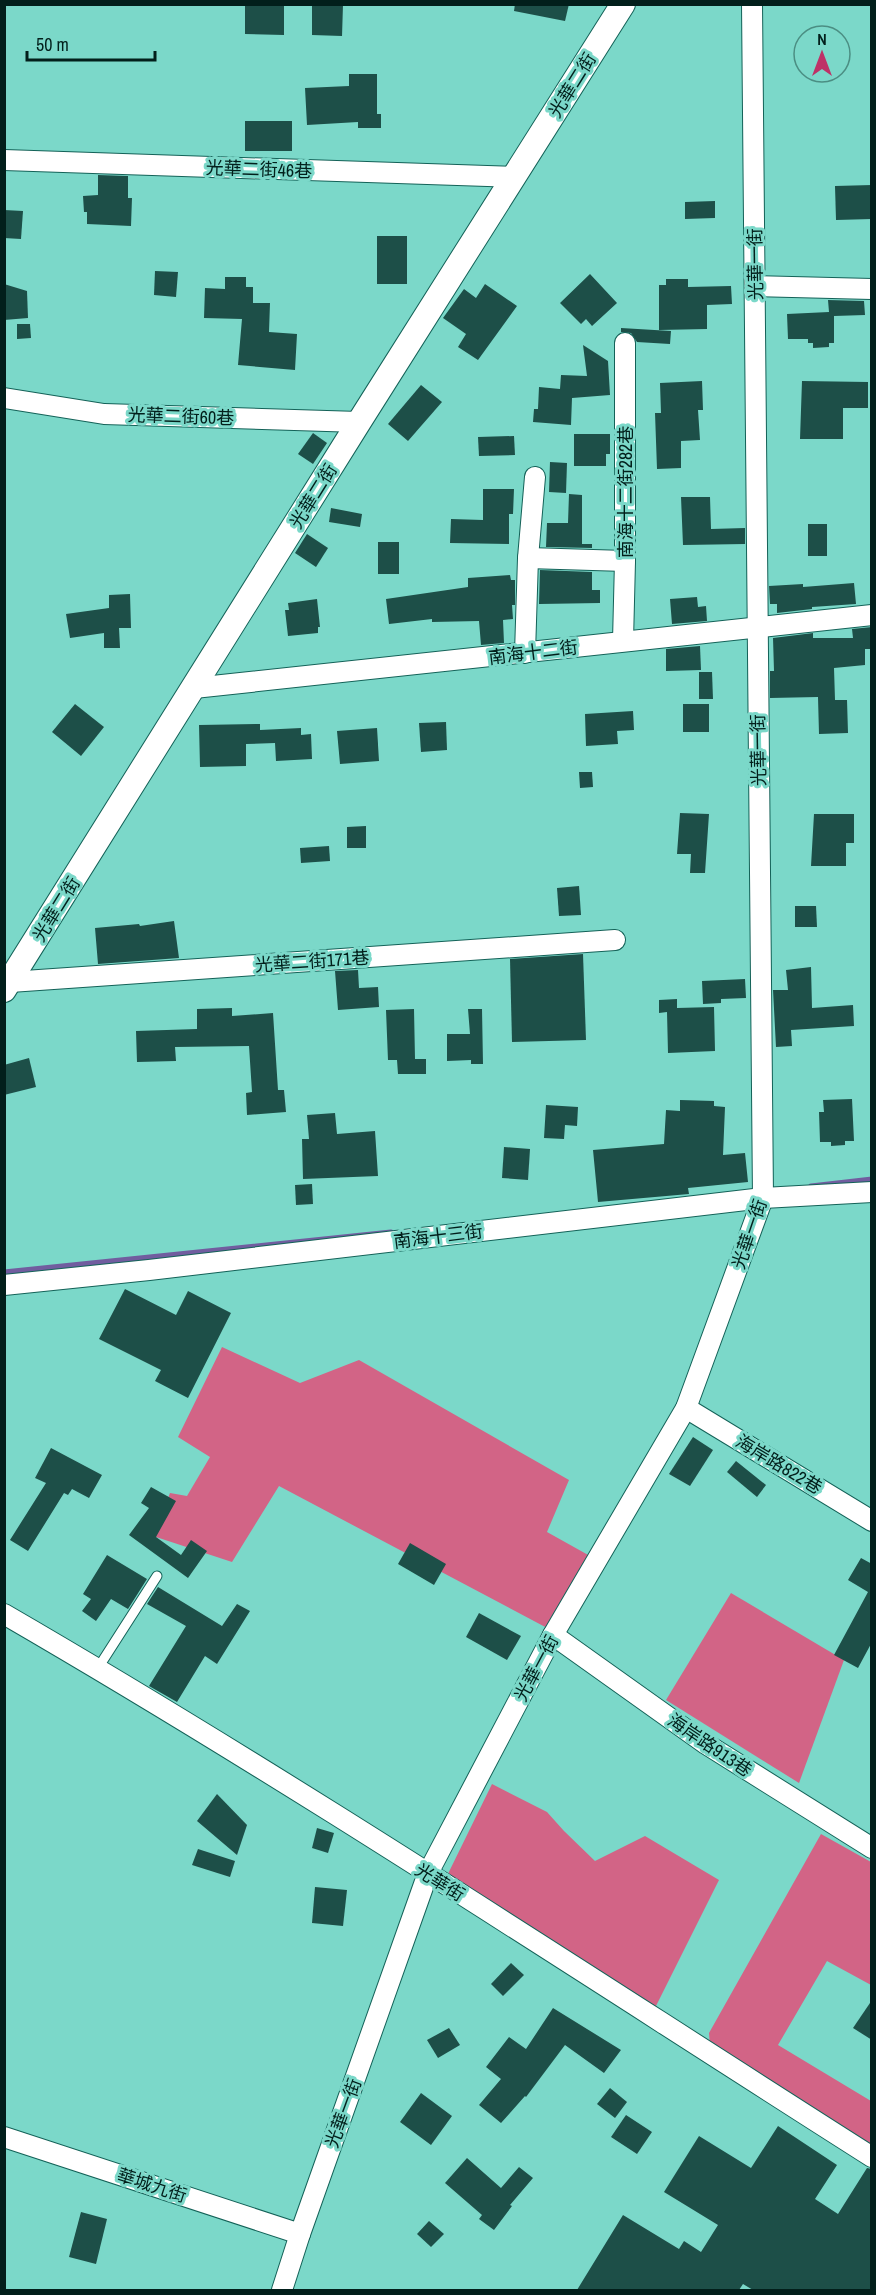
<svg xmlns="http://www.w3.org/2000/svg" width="876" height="2295" font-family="'Archivo Narrow','Noto Sans TC',sans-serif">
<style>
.forest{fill:#d26486}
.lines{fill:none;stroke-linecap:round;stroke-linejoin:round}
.stream{stroke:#715d9f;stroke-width:5}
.building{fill:#1d4f48}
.service-casing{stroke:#146258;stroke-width:11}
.minor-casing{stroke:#146258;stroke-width:22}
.tertiary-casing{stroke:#146258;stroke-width:26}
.service{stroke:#fff;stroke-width:9}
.minor{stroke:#fff;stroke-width:20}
.tertiary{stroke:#fff;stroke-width:24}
.labels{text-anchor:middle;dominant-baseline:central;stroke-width:6;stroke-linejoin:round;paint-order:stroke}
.street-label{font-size:18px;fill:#021f1b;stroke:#7bd8c9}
</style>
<rect width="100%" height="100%" fill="#7bd8c9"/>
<g class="forest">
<polygon points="222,1347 300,1383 359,1360 569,1480 547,1532 590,1556 549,1629 279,1486 232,1562 153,1536 170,1493 187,1496 210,1457 178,1437"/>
<polygon points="731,1593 844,1660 799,1783 666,1700"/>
<polygon points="492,1784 547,1812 564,1831 595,1861 645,1836 719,1880 653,2012 443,1884"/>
<polygon points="821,1834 871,1862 871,1985 827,1961 778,2045 871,2101 871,2154 710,2047 709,2033"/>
</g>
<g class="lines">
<g class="stream">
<polyline points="811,1186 872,1179"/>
<polyline points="4,1272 391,1232"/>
</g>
</g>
<g class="building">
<polygon points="245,4 284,4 284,35 245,34"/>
<polygon points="312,4 343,4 342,36 312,35"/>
<polygon points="515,4 569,4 565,21 514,11"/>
<polygon points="349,74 377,74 377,114 381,114 381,128 358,128 358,122 307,125 305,88 349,86"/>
<rect x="245" y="121" width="47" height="30"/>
<polygon points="98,175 128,176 128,198 132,198 131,226 87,224 87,212 84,212 83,196 98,195"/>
<polygon points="872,185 872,219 836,220 835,186"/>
<polygon points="715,201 715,218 685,219 685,202"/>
<polygon points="4,210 23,211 21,239 4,238"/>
<rect x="377" y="236" width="30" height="48"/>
<polygon points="155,271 178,272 176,297 154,295"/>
<polygon points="590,274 617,303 592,326 586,319 581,324 560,303"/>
<polygon points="225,277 246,277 246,287 253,287 253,303 270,303 269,332 297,334 295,370 238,365 242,319 204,318 205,288 225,289"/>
<polygon points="666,279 688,279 688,287 731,286 732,304 707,305 707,329 659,330 659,285 666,285"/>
<polygon points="4,284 27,291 28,318 4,320"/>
<polygon points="485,284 517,306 478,360 458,347 466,334 443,318 464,289 476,298"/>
<polygon points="828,300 864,301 865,315 834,316 834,343 829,343 829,347 813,348 813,343 808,343 808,339 788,339 787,314 829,312"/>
<polygon points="17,324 30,324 31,338 17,339"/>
<polygon points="621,328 671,331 670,344 637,342 631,333 621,332"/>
<polygon points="583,345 608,361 610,395 572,398 571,425 533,422 534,409 538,409 539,387 560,389 561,375 587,376"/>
<polygon points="702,381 703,410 698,410 700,440 681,441 681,468 657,469 655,413 661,413 660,383"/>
<polygon points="802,381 868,382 868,408 843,408 843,439 800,439"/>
<polygon points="421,385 442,402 408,441 388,424"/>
<polygon points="313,433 327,443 313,464 298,454"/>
<polygon points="574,434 610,434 610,454 606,454 606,466 574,466"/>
<polygon points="514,436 515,455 479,456 478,437"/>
<polygon points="550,462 567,463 566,493 549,492"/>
<polygon points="483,489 514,489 513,514 509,514 509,544 450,543 451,519 483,520"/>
<polygon points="569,494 582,495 582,544 592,544 592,548 546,547 547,523 568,523"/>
<polygon points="681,497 710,497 711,529 745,528 745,544 683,545"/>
<polygon points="331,508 362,514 360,527 329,522"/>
<rect x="808" y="524" width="19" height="32"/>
<polygon points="307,534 328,548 316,567 295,553"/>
<rect x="378" y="542" width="21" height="32"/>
<polygon points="540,570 592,572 592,590 600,590 600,603 539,604"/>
<polygon points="510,575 511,580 515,580 515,605 512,605 513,619 503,620 504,643 481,645 479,621 432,622 432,619 389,624 386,599 468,587 468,578"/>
<polygon points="854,583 856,604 812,607 812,609 777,613 777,604 770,604 769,586 803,584 803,587"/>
<polygon points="130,594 131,628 119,628 120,648 104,648 104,633 70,638 66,614 109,608 109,595"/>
<polygon points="697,597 698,607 706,606 707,621 672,624 670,599"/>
<polygon points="317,599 320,627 318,627 318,633 288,636 285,610 289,610 288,603"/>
<polygon points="872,627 872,649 865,649 865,665 834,668 835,700 847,700 848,733 819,734 818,697 770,698 770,671 774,671 773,638 813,633 813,638 853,638 852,629"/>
<polygon points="700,646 701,670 666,671 666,649"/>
<polygon points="699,672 712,672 713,699 699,699"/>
<polygon points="75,704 104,727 81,756 52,732"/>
<rect x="683" y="704" width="26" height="28"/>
<polygon points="633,711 634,730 617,731 618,744 586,746 585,714"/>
<polygon points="446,722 447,750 421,752 419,723"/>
<polygon points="260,724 260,730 301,728 301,735 311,734 312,759 276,761 275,743 246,744 246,766 200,767 199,725"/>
<polygon points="377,728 379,761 340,764 337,731"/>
<polygon points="579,772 592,772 593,787 580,788"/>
<polygon points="680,813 709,814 705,873 690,873 691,854 677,854"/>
<polygon points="814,814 854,814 854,843 846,843 846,866 811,866"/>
<polygon points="366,826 366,848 347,848 347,827"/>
<polygon points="329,846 330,861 301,863 300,848"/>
<polygon points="579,886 581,915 559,916 557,888"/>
<polygon points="795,906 816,906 817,927 795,927"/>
<polygon points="174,921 179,958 98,964 95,928 139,924 140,926"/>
<polygon points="583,954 586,1040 512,1042 510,959"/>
<polygon points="811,967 812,1008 853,1005 854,1026 791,1030 792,1046 776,1047 773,990 788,990 786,970"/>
<polygon points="358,970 359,988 378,987 379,1007 338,1010 335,971"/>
<polygon points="745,979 746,998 721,999 721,1003 703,1004 702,981"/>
<polygon points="677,999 677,1008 714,1007 715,1051 668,1053 667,1012 659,1013 659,1000"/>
<polygon points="232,1008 232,1016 273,1013 278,1090 284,1090 286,1112 247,1115 246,1093 252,1092 249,1046 175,1047 176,1061 137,1062 136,1031 197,1029 197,1009"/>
<polygon points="414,1009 415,1059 426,1059 426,1074 398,1074 397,1060 388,1060 386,1010"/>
<polygon points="468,1009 482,1009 483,1064 471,1064 471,1060 447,1061 447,1034 470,1034"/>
<polygon points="29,1058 36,1087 4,1095 4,1065"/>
<polygon points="852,1099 854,1141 845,1141 845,1145 831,1146 831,1142 820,1142 819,1112 824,1112 823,1100"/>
<polygon points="680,1100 714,1101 714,1106 725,1107 723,1155 745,1153 748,1182 688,1188 689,1194 598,1202 593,1150 664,1144 666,1110 680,1111"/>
<polygon points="546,1105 578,1107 577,1126 565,1125 564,1139 544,1138"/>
<polygon points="335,1113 337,1134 375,1131 378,1176 303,1179 302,1139 309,1139 307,1115"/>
<polygon points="504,1147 530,1149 528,1180 502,1178"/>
<polygon points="312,1184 313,1204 296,1205 295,1185"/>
<polygon points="125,1289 176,1315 188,1291 231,1313 188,1398 155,1381 161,1370 99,1339"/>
<polygon points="693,1437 713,1450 690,1486 669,1474"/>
<polygon points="51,1448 102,1475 89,1498 72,1489 68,1495 64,1493 28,1551 10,1540 46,1483 35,1478"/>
<polygon points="736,1461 766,1485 757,1497 727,1472"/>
<polygon points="151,1487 176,1501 156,1537 181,1555 191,1540 207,1551 188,1578 129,1535 149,1508 141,1503"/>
<polygon points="410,1543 446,1564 434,1585 398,1564"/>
<polygon points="107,1555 147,1579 128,1609 111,1599 96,1621 82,1611 91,1599 83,1594"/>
<polygon points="861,1558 872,1564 872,1642 858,1668 834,1655 868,1592 848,1580"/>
<polygon points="158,1587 222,1626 237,1604 250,1611 217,1664 205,1656 177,1702 149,1686 186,1626 147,1604"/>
<polygon points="479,1613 521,1636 507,1660 466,1637"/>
<polygon points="217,1794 247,1825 237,1855 197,1821"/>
<polygon points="317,1828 334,1833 328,1853 312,1848"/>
<polygon points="198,1849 235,1861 230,1877 192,1865"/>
<polygon points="315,1887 347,1890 343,1926 312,1923"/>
<polygon points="511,1963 524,1975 503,1996 491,1984"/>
<polygon points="872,2000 872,2040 853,2028"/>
<polygon points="553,2008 621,2050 604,2073 565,2045 526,2097 525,2096 501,2123 479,2105 501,2079 486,2067 509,2037 526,2049"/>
<polygon points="449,2028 460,2045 438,2058 427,2040"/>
<polygon points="610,2088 627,2102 615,2118 597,2104"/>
<polygon points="421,2093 452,2116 431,2145 400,2122"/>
<polygon points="626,2115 652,2132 637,2154 611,2137"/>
<polygon points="778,2126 837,2165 815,2199 838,2214 867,2168 872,2169 872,2290 753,2290 743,2284 739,2290 577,2290 623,2215 679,2249 684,2241 701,2252 718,2225 664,2192 699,2136 751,2168"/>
<polygon points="467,2158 501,2188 519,2167 533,2178 510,2205 512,2206 494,2230 479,2219 482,2215 445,2183"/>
<polygon points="81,2212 107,2219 96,2264 69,2257"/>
<polygon points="429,2221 444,2234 431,2247 417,2234"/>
</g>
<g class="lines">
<g class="service-casing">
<polyline id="service" points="98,1668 157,1576"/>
</g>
<g class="minor-casing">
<g id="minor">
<polyline points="4,160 514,177"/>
<polyline points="755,286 872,289"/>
<polyline points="4,398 104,414 359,422"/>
<polyline points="528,558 625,561"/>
<polyline points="623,641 625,561 625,343"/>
<polyline points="525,653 528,558 535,477"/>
<polyline points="194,688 872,615"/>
<polyline points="10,982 615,940"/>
<polyline points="4,1285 149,1270 763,1198 872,1192"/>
<polyline points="686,1408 872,1521"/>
<path d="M4 1614C299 1785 584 1974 872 2157"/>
<polyline points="553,1635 706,1744 872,1848"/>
<polyline points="4,2137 300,2234"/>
<polyline points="282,2290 300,2234 428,1873 553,1635 686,1408 763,1198 752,4"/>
</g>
</g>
<g class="tertiary-casing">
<polyline id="tertiary" points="4,990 359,422 623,4"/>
</g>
<use href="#service" class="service"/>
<use href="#minor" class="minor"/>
<use href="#tertiary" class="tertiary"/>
</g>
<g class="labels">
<g class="street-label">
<text transform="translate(572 85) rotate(-58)">光華二街</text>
<text transform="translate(259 169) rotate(2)">光華二街46巷</text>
<text transform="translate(755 264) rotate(-91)">光華一街</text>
<text transform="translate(181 416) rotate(2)">光華二街60巷</text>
<text transform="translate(625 492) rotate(-90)">南海十二街282巷</text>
<text transform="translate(313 496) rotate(-58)">光華二街</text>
<text transform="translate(533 652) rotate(-7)">南海十二街</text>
<text transform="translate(758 750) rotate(-91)">光華一街</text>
<text transform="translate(56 909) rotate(-58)">光華二街</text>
<text transform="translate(312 961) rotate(-4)">光華二街171巷</text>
<text transform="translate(749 1234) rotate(-71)">光華一街</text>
<text transform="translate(438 1236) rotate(-7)">南海十三街</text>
<text transform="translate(779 1464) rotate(31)">海岸路822巷</text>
<text transform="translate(536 1668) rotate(-62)">光華一街</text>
<text transform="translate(710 1745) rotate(34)">海岸路913巷</text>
<text transform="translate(440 1882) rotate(32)">光華街</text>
<text transform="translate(343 2113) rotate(-70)">光華一街</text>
<text transform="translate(152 2185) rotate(18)">華城九街</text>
</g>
</g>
<rect width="876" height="2295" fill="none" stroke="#021f1b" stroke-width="12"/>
<g transform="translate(822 54)"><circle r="28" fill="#7bd8c9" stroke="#4b8e83" stroke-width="1.5"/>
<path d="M0-4.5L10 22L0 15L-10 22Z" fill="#be3267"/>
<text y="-9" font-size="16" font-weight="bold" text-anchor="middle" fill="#021f1b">N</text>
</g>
<path d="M27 51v9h128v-9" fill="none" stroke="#021f1b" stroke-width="3"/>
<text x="36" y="51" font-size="18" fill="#021f1b" stroke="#7bd8c9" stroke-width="4.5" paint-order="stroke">50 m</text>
</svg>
